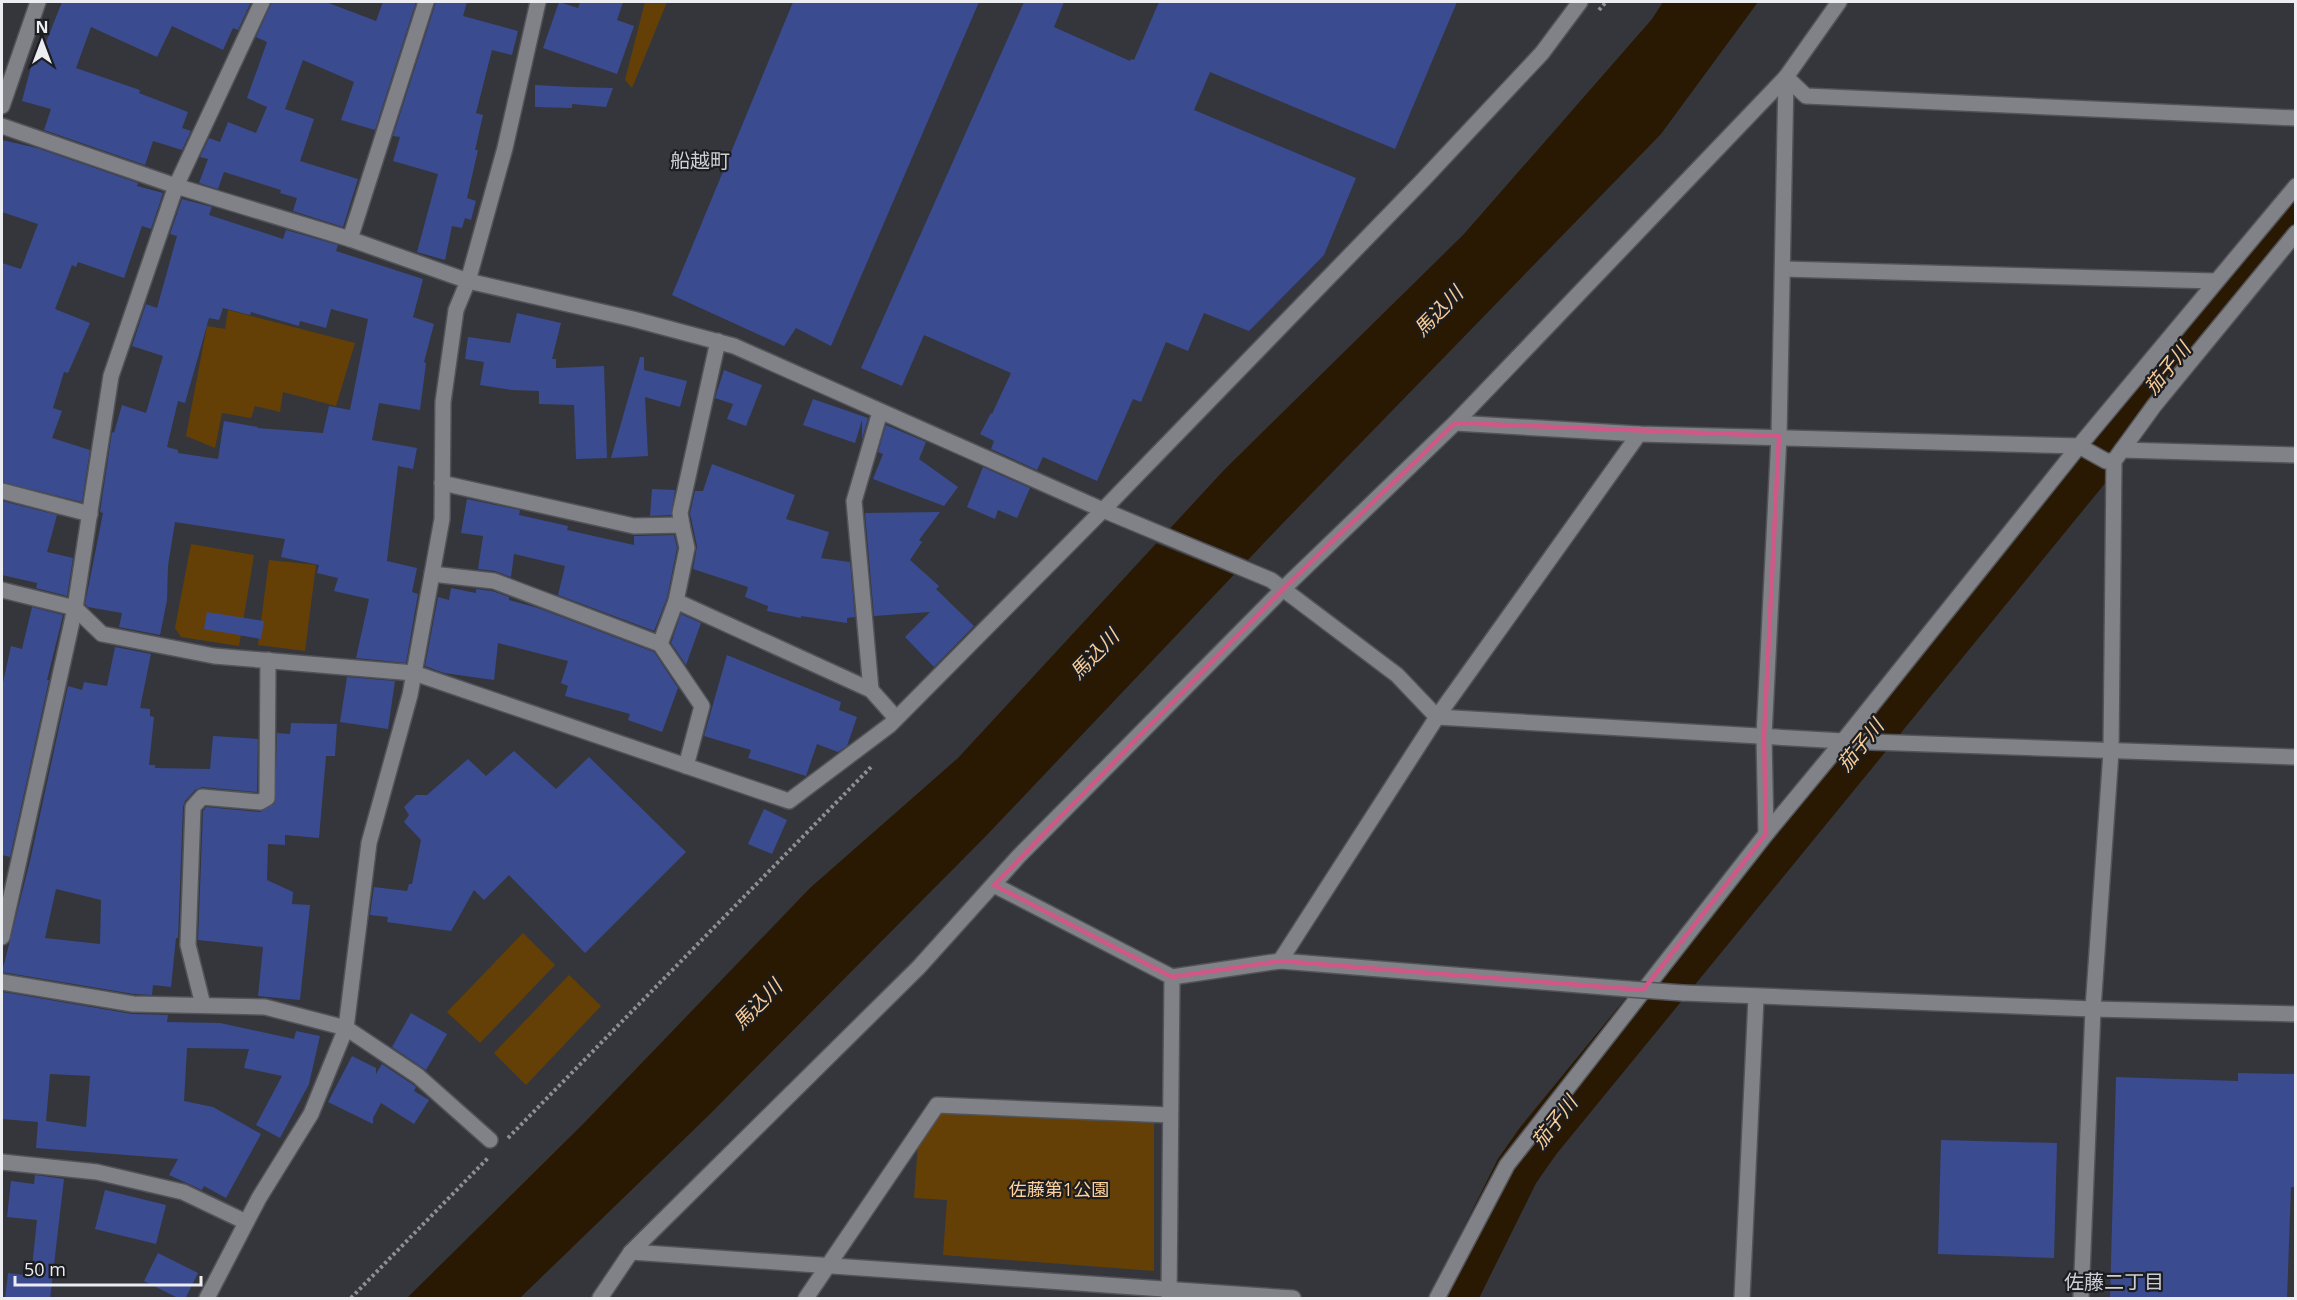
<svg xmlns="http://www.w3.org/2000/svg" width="2297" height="1300" font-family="'Open Sans','Noto Sans JP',sans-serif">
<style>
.green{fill:#654006}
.water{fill:#2a1902}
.pier{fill:#34363b}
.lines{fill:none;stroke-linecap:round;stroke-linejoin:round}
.river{stroke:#2a1902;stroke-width:45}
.building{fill:#3b4b90;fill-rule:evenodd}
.minor-casing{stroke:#525358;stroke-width:18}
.path{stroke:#8d8f93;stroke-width:4;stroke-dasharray:3 3;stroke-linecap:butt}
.minor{stroke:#808288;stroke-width:15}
.minor-bridge-casing{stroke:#525358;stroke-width:18;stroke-linecap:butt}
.minor-bridge{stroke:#808288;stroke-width:15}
.marked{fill:none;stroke:#cf5888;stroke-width:4.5;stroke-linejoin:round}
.labels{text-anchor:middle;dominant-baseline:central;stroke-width:4.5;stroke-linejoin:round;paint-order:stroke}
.park-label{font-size:18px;fill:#ffd19b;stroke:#1c1d20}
.neighbourhood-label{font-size:20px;fill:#cdcfd6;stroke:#1c1d20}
.water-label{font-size:20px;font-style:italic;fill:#f9cb95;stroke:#1c1d20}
</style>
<rect width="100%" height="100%" fill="#34363b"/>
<g class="green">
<polygon points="645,2 667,2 632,88 625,80"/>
<polygon points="228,310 355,343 336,406 283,392 280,412 255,406 251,418 222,413 215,448 186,436 207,326 225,329"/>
<polygon points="191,544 254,555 239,646 181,637 175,628"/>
<polygon points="269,560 316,565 305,651 258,645"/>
<polygon points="523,933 555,965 480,1043 447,1012"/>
<polygon points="569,975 601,1006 526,1085 494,1053"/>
<polygon points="942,1110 1154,1119 1154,1271 943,1255 947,1200 914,1198 918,1144"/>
</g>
<polygon class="water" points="1663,2 1758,2 1661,134 1282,524 986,836 708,1116 520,1298 407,1298 584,1123 810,888 958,758 1224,470 1464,234 1652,19"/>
<polygon class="pier" points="1167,527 1251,561 1237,576 1153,542"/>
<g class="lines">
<polyline class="river" points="1454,1298 1517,1171 1538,1141 2082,476 2118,429 2296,210"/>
</g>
<g class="building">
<polygon points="62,2 251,2 238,30 233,28 223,50 172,26 157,57 91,27 76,68 140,90 139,93 188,112 182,128 191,131 182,150 153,141 145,165 44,130 51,109 22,101 32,63 37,65"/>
<polygon points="272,2 326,2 376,21 383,2 416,2 375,130 341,120 354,82 303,60 285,109 314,119 300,161 358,179 343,227 293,211 297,198 280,193 281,190 224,172 218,189 199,183 208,159 200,157 209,138 220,142 228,122 256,133 267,107 247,98 267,42 256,37"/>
<polygon points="436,2 467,2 463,16 518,31 512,55 492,50 476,113 483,115 475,150 478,150 467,198 476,201 471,220 465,218 462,228 452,226 445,260 417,252 438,174 393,161 400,137 393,136"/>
<polygon points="559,2 578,8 580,2 623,2 617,20 634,26 617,74 543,48"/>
<polygon points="793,2 979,2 831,346 796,328 784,346 672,295"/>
<polygon points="1024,2 1064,2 1054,27 1130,61 1131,59 1134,60 1159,2 1457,2 1395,149 1210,72 1194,110 1356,178 1324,255 1249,331 1204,313 1188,351 1166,342 1141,402 1133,399 1097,481 1043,457 1037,470 991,449 994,441 980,434 991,413 992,414 1011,373 924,335 902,386 861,368"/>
<polygon points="535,85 573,87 613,88 606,107 572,104 572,108 535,107"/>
<polygon points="2,140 37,148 138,183 137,186 163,193 151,229 142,226 124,278 78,262 76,267 72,265 55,309 90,323 68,373 64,372 53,408 62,411 52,438 90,450 82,502 2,482 2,263 21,269 38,224 2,212"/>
<path d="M182 199 212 207 209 215 283 239 286 230 338 245 336 251 423 279 413 317 434 324 424 362 426 363 420 410 379 403 372 440 417 448 413 469 398 466 387 561 417 568 412 592 418 594 406 663 356 658 369 599 334 591 338 578 317 573 319 565 281 557 285 539 175 522 168 566 167 600 160 635 119 627 122 613 88 607 85 604 103 513 100 512 112 432 114 433 122 405 146 413 163 356 132 346 146 304 157 308 177 236 170 234ZM223 308 250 315 251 312 299 326 300 321 326 328 331 309 368 319 350 410 329 406 323 433 257 428 258 427 224 421 218 459 178 453V450L167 447 178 401 185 403 209 318 219 320Z"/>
<polygon points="517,313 561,323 552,359 556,359 556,368 604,366 607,458 576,459 574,405 539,404 539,391 512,390 480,385 484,362 465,359 468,337 510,343"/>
<polygon points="640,357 644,357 644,370 687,381 680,407 645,397 648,456 611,458"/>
<polygon points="724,370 762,385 746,426 727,419 733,404 715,398"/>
<polygon points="813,399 868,418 862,439 862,420 855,443 803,425"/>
<polygon points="886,425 926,442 919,459 958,487 944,506 873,479 883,454 878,452"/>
<polygon points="712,464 795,495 786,519 829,532 821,558 850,562 855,617 847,618 847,623 801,616 801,618 767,611 768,606 745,597 748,587 693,569 697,546 690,513 695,491 703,491"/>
<polygon points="983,467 1030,488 1017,518 998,510 995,519 967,507"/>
<polygon points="652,489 675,490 671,515 650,516"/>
<polygon points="467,499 520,510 519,515 568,526 567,530 634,545 634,536 674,535 677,548 667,598 654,631 558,595 565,566 514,554 511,577 495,571 478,569 483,536 461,533"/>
<polygon points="2,501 57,515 47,552 73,558 67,596 36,588 37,583 2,575"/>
<polygon points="940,512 919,540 922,542 910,560 939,586 936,589 974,626 934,667 905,637 930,612 874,616 865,513"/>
<polygon points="451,588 476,593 476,589 492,591 509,597 509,600 538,608 654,652 678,688 662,732 628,720 630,714 565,696 568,686 561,683 568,661 498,643 494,680 444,673 425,666 438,597 449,600"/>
<polygon points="32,607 63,615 47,680 49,680 10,857 2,855 2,687 11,646 22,649"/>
<polygon points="207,612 264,621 261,639 204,629"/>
<polygon points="681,614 701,623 686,665 671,643"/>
<path d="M115 647 151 654 140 708 150 709V716L154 717 149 765H155V768L210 769 213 736 258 739 257 792 202 787 195 790 185 801 183 807 178 938H176L171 987 153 985 152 995 134 994 2 972 30 861 68 686 82 690 84 682 107 686ZM56 889 101 900 100 944 45 938Z"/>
<polygon points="727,655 841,702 839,710 857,717 847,746 838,752 817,744 806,776 748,758 751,750 704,736"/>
<polygon points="347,677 395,681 388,729 340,722"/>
<polygon points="291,723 337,724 335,756 326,756 319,838 285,835 285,845 268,844 267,880 293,892 292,904 310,905 300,1000 258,996 263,947 198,940 203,811 206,807 260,812 275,803 277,733 290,734"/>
<polygon points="514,751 556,789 589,757 686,852 585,953 509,875 484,900 474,890 451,931 387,922 388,917 370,915 374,887 407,891 409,884 412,884 421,840 404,822 409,815 404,807 416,795 427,795 468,759 486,776"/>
<polygon points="764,809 787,820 772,854 748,844"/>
<path d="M3 992 132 1014 168 1015 167 1022 220 1023 294 1039 296 1031 320 1036 309 1084 280 1138 256 1125 282 1076 244 1068 249 1049 187 1048 184 1101 213 1107 261 1134 226 1198 204 1186 202 1190 169 1175 178 1159 36 1148 38 1122 2 1119ZM50 1074 90 1076 86 1127 46 1121Z"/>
<polygon points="411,1013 447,1034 426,1070 392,1047"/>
<polygon points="352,1056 376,1068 376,1074 382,1064 412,1084 416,1087 414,1091 429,1100 414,1124 381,1103 373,1118 373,1124 328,1102"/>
<polygon points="2238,1073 2295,1074 2295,1187 2291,1187 2287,1299 2110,1299 2116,1077 2238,1081"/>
<polygon points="1941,1140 2057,1143 2054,1258 1938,1254"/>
<polygon points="35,1175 64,1179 50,1299 5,1299 8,1273 31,1276 37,1220 7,1217 11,1181 34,1184"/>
<polygon points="105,1190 166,1205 156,1244 95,1229"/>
<polygon points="158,1253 198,1273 185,1299 180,1299 144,1281"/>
</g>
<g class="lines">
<g class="minor-casing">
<g id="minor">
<polyline points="2,106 38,2"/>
<polyline points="2,126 176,186 350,239 468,281 633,319 734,346 1103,510 1271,580 1397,675 1437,717 1843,741 2296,757"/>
<polyline points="350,239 426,2"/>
<polyline points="1783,269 2215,281"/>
<polyline points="1455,423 1639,434 2079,446 2106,461 2114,461"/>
<polyline points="2122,450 2296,455"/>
<polyline points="442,483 634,526 682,525 687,548 676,601 871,690 896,718"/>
<polyline points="2,491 90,514"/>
<polyline points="682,525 680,513 718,341"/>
<polyline points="432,574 494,581 660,644 702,706 686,766"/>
<polyline points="2,590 75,608 102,634 214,656 414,673 789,801 890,725 1103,510 1423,180 1542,53 1580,2"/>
<polyline points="660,644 676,601"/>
<polyline points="871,690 854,501 880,412"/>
<polyline points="1766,834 1764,736 1779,436 1786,77 1806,96 2296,118"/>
<polyline points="994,885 1172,977 1169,1298"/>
<polyline points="2,937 75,608 111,376 176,186 262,2"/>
<polyline points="1280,961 1437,717 1639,434"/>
<polyline points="1172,977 1280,961 1629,989"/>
<polyline points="2,982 133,1004 265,1007 346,1028 418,1076 490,1140"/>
<polyline points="1683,993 2093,1009 2111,752 2114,461 2154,406 2296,233"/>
<polyline points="203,1005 188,945 193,807 202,797 260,802 267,798 268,660"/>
<polyline points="2,1162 97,1172 183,1192 246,1222"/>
<polyline points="631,1252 1293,1298"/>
<polyline points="207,1298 259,1198 311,1114 346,1028 369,843 410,695 442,519 443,402 456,310 468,281 505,148 538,2"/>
<polyline points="600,1298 631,1252 919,967 1018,857 1283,589 1455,423 1786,77 1839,2"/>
<polyline points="806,1298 937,1105 1170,1115"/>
<polyline points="1437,1298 1507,1165 1766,834 1843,741 2079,446 2296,186"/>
<polyline points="1742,1298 1756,998"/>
<polyline points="2081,1298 2093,1009 2296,1014"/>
</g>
</g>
<g class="path">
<polyline points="1599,10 1606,2"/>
<polyline points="508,1138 872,766"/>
<polyline points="351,1298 488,1158"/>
</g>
<use href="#minor" class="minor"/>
<g class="minor-bridge-casing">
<polyline id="minor-bridge" points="1629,989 1683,993"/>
</g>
<use href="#minor-bridge" class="minor-bridge"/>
</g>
<path class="marked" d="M1455 423 1779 436 1764 736 1766 834 1643 990 1280 961 1172 977 994 885 1283 589Z"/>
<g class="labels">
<g class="park-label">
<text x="1059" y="1189">佐藤第1公園</text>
</g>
<g class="neighbourhood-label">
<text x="700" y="160">船越町</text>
<text x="2114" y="1281">佐藤二丁目</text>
</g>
<g class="water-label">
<text transform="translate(1438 311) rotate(-46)">馬込川</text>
<text transform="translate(2167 368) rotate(-51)">茄子川</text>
<text transform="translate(1094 654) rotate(-46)">馬込川</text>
<text transform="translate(1860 745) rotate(-51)">茄子川</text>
<text transform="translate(757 1004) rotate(-46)">馬込川</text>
<text transform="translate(1554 1122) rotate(-52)">茄子川</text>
</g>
</g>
<rect width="2297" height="1300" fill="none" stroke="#ecedf0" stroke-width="6"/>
<g transform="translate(42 42)" stroke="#1c1d20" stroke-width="4.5" paint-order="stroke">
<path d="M0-4.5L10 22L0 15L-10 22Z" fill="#ecedf0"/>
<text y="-9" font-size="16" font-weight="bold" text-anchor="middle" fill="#ecedf0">N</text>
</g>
<path d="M15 1276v9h186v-9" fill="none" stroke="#ecedf0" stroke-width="3"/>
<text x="24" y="1276" font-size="18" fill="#ecedf0" stroke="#1c1d20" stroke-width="4.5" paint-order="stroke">50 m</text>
</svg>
